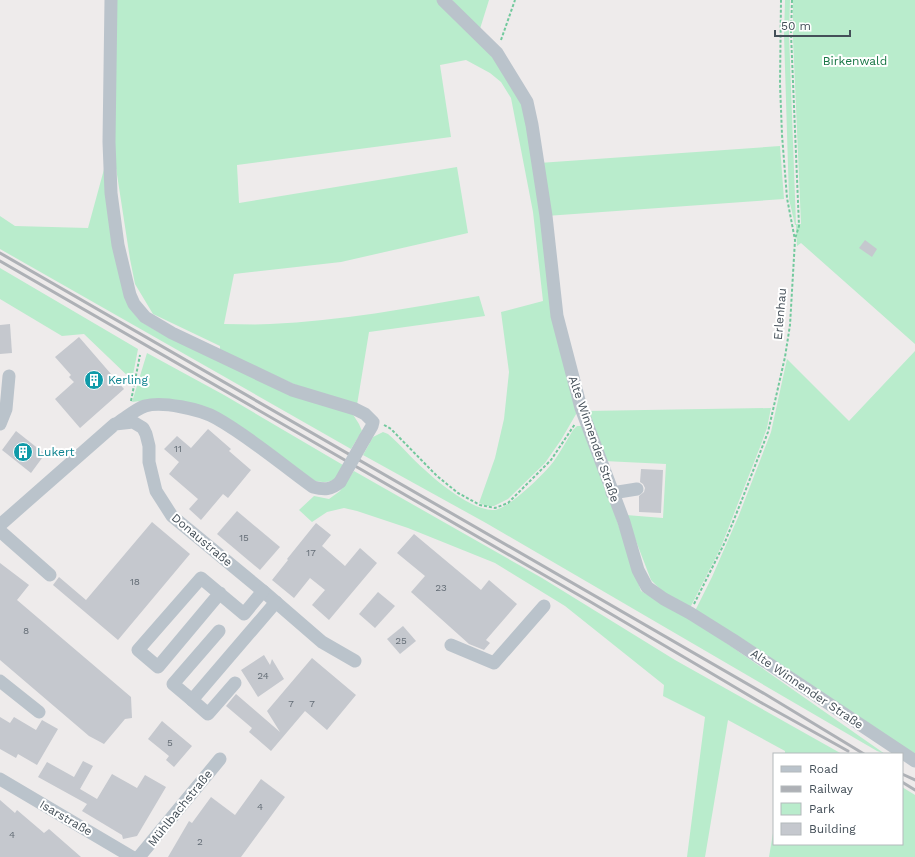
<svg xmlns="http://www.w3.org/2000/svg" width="915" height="857" font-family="'Work Sans',sans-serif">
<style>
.green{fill:#b9eccc}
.building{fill:#c5c8ce}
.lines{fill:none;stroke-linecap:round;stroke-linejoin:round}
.path{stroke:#72c99d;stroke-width:2;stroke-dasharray:3 2;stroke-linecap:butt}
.minor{stroke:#bac3cb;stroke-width:13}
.rail{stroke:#aeb1b6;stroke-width:3}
.minor-bridge{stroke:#bac3cb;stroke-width:13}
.labels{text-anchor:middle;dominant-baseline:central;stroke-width:4;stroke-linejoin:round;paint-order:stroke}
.number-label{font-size:10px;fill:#646d76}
.park-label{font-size:12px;fill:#187645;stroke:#fff}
.street-label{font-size:12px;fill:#444f58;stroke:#fff}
.culture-label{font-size:12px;fill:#0d838f;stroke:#fff;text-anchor:start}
</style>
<rect width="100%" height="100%" fill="#eeebeb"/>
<g class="green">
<path d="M116 0H438L471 31 503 70 524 103 579 409 561 440 545 463 508 499 494 506H487L479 503 495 458 504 419 509 372 501 312 543 301 533 212 511 98 501 82 490 73 466 60 440 65 451 137 237 165 239 203 457 167 468 233 341 262 234 274 224 324C239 324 255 325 270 324 340 321 410 308 479 296L485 316 369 332 357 405 296 385 220 351V346L153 314 135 284 130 259 114 155Z"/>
<polygon points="452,0 489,0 479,32"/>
<polygon points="785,0 790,0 789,34 796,224 801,224 793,38 793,0 915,0 915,344 801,243 797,246 796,225 795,225 789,199 784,35"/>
<polygon points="780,146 784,199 546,216 539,163"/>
<path d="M106 162 128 301C135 321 144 323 162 334L352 413 359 424 362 431 351 449 0 249V216L15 226 88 228Z"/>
<polygon points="0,268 138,349 132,380 84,334 62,336 0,299"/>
<polygon points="915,351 915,757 695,611 712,577 739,515 771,432 787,359 849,421"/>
<path d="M147 353 224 395 343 465C335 481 333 484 315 481L216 412 140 401 132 402Z"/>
<polygon points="771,408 767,428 760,447 721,547 690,608 665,594 651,580 626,515 663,518 666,464 604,461 586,411"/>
<path d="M577 426H583L586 430 641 591 692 619 885 754 877 751 486 523 363 455 373 437 383 432 388 434C401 445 412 459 425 470 440 484 472 510 493 510 507 511 545 473 554 461 561 451 567 440 573 430Z"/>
<polygon points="354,471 542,578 675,660 842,754 785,754 785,751 728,720 705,857 687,857 705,717 663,696 664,685 565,606 495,563 408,528 357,511 344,508 327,512 312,522 299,510 314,496 329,499 340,491"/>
<polygon points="902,787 915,795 915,857 769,857 774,827 774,844 902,844"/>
</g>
<g class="building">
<polygon points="865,240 877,249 872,257 859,248"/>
<polygon points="10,324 12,353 0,354 0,325"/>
<polygon points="79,337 124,389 80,428 55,399 74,382 69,377 71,375 55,357"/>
<polygon points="208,429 231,449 229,451 251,470 228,498 223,494 201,520 189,509 198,499 169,474 179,462 164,449 177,436 191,448"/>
<polygon points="16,431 45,454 31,473 2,450"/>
<polygon points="641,469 663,470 661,513 639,512 639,496 644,492 645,488 643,484 640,482"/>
<polygon points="237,511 280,547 260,570 217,534"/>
<polygon points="152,522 190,554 118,640 53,585 59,577 86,600"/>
<polygon points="316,523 331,535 322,546 345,566 360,548 377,563 329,620 312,605 325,590 310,578 294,598 272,580 288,560 287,559"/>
<polygon points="414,534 481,590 489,580 517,604 486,640 490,643 484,650 469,644 411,592 425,576 397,553"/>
<polygon points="0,563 29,585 17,600 131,697 132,718 125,719 104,744 89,736 0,660"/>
<polygon points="378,592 395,606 375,628 359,614"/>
<polygon points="403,626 416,641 400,654 387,639"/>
<polygon points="264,655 270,665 272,659 284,679 258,697 241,670"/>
<polygon points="312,658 356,695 327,730 305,711 271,751 249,732 252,728 226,706 236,694 280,732 267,711"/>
<polygon points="0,717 10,723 14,717 36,730 42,720 58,729 37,765 18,754 16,758 0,749"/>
<polygon points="162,721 192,746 174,767 166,760 169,756 148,739"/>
<polygon points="83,761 93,766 80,789 97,799 112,774 137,788 145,775 166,787 137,836 123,839 122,835 82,811 87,804 38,777 47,762 74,777"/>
<polygon points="261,779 285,797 241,857 168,857 189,821 192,823 211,797 235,815"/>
<polygon points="0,800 15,813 17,810 44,833 49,829 81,857 0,857"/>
</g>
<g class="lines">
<g class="path">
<polyline points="792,0 791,34 799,226 795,239"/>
<polyline points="501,40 515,0"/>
<polyline points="131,401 140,355"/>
<polyline points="384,425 391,429 437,476 458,493 480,505 495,508 508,503 551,460 575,424"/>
<polyline points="694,604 725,542 743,497 768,432 785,357 790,325 795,240 787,198 782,135 780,84 781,0"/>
</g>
<g class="minor">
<polyline points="111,0 109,142 111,193 118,245 130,295 134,304 145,317 172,333 292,390 355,409 365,414 373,422 372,426 365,438"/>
<polyline points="443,0 497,53 527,102 532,125 546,216 557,316 581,408 624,522 638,570 647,587 664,599 690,613 733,640 915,761"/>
<path d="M119 422C127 417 136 409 145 406 162 401 200 409 216 418 250 437 281 464 313 487 324 490 331 490 340 482"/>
<polyline points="0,424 6,409 9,376"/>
<polyline points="612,493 637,489"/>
<polyline points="0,525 115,424 133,422 143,428 146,434 149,446 149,462 156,491 172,516 263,591 322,642 355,661"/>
<polyline points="0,531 50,575"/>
<polyline points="220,593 158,667 138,650 201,578 244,614 263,591"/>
<polyline points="219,631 173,684 192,700 276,602"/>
<polyline points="451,645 494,663 544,606"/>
<polyline points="0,681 39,712"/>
<polyline points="192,700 208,714 235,683"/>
<polyline points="0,779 132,857"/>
<polyline points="139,857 220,759"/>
</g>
<g class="rail">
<polyline points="0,253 765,694 864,754"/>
<polyline points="0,261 589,601 760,702 848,751"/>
<polyline points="902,774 915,780"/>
<polyline points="902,782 915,790"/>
</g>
<polyline class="minor-bridge" points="340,482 365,438"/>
</g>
<defs>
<g id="building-disc" transform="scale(1)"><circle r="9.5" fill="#0f9aa8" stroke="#fff"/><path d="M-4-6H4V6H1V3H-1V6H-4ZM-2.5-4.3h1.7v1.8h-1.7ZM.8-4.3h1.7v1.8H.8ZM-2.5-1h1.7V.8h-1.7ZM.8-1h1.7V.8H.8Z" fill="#fff"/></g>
</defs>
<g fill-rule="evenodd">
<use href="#building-disc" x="94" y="380"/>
<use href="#building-disc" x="23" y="452"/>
</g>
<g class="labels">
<g class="number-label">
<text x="178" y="448">11</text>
<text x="244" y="537">15</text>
<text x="311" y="552">17</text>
<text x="135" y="581">18</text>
<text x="441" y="587">23</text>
<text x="26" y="630">8</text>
<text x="401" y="640">25</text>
<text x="263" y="675">24</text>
<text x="291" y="703">7</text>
<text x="312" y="703">7</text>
<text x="170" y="742">5</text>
<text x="260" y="806">4</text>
<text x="12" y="834">4</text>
<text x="200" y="841">2</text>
</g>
<g class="park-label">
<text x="855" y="61">Birkenwald</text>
</g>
<g class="street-label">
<text transform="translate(780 314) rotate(-85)">Erlenhau</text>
<text transform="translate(594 439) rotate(71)">Alte Winnender Straße</text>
<text transform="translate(202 540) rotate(40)">Donaustraße</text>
<text transform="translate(807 689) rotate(34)">Alte Winnender Straße</text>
<text transform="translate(180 808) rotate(-51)">Mühlbachstraße</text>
<text transform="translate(66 818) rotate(30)">Isarstraße</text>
</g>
<g class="culture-label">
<text x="108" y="380">Kerling</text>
<text x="37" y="452">Lukert</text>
</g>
</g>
<rect x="773" y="753" width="130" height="92" fill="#ffffff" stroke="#b4b9bc"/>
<rect x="781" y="766" width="20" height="6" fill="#bac3cb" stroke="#b4b9bc"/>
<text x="809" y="773" font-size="12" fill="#444f58">Road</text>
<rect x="781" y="786" width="20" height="6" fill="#aeb1b6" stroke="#b4b9bc"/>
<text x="809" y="793" font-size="12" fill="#444f58">Railway</text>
<rect x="781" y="803" width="20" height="12" fill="#b9eccc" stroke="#b4b9bc"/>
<text x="809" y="813" font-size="12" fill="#444f58">Park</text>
<rect x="781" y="823" width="20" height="12" fill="#c5c8ce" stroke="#b4b9bc"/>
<text x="809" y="833" font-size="12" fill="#444f58">Building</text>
<path d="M775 30v6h75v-6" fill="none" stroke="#444f58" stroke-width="2"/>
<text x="781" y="30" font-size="12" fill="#444f58" stroke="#ffffff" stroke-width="3" paint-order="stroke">50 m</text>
</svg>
